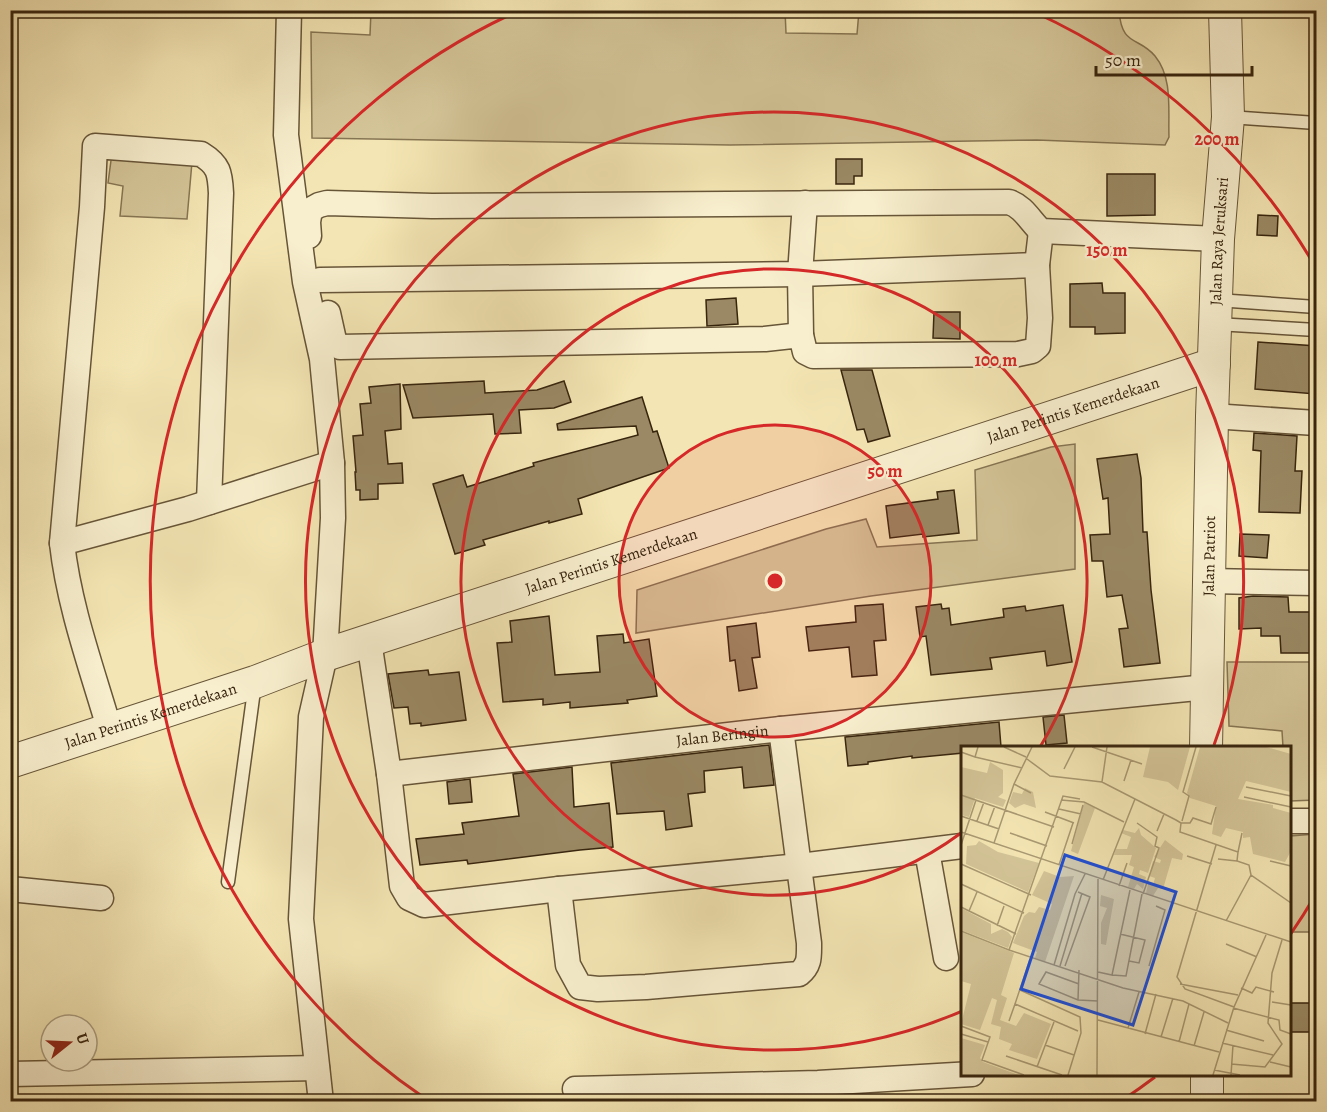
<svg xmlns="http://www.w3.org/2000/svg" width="1327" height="1112" font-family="Alegreya,serif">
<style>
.green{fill:#d4c598;stroke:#867553;stroke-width:1.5}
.building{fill:#9a8964;stroke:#38250e;stroke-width:1.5}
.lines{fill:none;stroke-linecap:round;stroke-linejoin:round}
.service-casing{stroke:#675538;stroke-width:15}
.minor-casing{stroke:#675538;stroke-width:27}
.tertiary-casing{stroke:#675538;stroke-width:34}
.service{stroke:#f8efce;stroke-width:12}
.minor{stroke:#f8efce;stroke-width:24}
.tertiary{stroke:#f8efce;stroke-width:32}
.ring{fill:none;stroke:#d62828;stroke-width:3}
.labels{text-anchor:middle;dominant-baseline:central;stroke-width:4.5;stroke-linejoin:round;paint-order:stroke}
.street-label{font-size:16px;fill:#38250e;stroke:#f8efce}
.inset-road{fill:none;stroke:#a99972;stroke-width:1.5}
.view{fill:#1d4ed8;fill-opacity:0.15;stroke:#1d4ed8;stroke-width:3}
.inset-edge{fill:none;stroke:#38250e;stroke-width:3}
.centre{fill:#d62828;stroke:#f8efce;stroke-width:3}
.ring-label{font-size:18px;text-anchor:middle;font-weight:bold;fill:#d62828;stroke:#f8efce;stroke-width:4.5;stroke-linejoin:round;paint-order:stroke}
</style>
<rect width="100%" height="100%" fill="#f4e6b4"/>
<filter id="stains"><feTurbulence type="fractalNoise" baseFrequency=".00333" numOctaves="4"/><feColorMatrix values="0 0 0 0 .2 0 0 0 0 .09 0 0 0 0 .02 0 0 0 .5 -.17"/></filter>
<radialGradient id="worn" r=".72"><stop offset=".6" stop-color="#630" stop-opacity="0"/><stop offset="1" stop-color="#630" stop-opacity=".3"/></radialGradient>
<g class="green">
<path d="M371 11 785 10 786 33 857 34 859 11H1119C1122 47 1138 36 1155 56 1173 78 1168 110 1169 137L1165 145 1037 140 730 145 312 138 311 32 370 35Z"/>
<polygon points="112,153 192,162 187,219 120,216 123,186 108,183"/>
<polygon points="1075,444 1075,569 871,596 636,633 637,590 826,529 866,519 877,547 977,540 975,470 1051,447"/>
<polygon points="1227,662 1316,662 1316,800 1290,801 1290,748 1283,747 1282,731 1229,726"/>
<polygon points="1316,834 1316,983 1311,983 1311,932 1290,932 1290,836"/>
</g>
<g class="building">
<polygon points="836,159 862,159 862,176 854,176 854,184 836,184"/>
<polygon points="1107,174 1155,174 1155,215 1107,216"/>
<polygon points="1258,215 1278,216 1277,236 1257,235"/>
<polygon points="1102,283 1103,293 1125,293 1125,333 1095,334 1095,327 1070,327 1070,284"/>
<polygon points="736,298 738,324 707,326 706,300"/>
<polygon points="934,312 960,312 960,339 933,338"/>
<polygon points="1258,342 1317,346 1316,394 1255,389"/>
<polygon points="841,370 872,370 890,436 868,442 864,429 857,430"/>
<polygon points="484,381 485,393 537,390 564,381 571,402 554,408 519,410 521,433 495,434 493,414 413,418 403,385"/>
<polygon points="400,384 401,429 385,431 388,464 402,463 403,483 378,484 378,499 360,500 360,490 356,490 355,472 356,472 353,436 363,435 360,404 371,403 369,387"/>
<polygon points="642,397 653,432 657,431 669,468 578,499 582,514 549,523 549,521 483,540 485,545 455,554 433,484 463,475 467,487 534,466 533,463 638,435 636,426 558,430 557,424"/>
<polygon points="1254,433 1297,436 1295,471 1302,471 1300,513 1259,512 1261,451 1253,450"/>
<polygon points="1137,454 1141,478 1143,532 1147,532 1151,590 1160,663 1124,667 1119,629 1128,628 1122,595 1107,597 1103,561 1092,561 1090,535 1110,534 1108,498 1103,499 1097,459"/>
<polygon points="954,490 959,533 923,537 923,534 890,538 886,506 938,499 937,492"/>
<polygon points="1240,534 1269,535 1267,558 1239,556"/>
<polygon points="1253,596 1288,597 1289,612 1311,612 1311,653 1281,653 1280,636 1261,636 1261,628 1239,629 1239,598"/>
<polygon points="883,604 886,640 874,641 877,675 852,677 849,647 809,651 806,627 856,622 855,606"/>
<polygon points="941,604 942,609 949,608 951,625 1004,617 1003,609 1025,606 1026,611 1063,605 1072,662 1047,666 1045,651 990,658 992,669 931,675 926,636 920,637 916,607"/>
<polygon points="549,616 555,675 600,672 597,636 623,634 624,643 649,639 657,696 627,700 628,703 570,708 570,702 543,705 543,699 503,702 497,643 512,642 510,621"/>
<polygon points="756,623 760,657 752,658 757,688 739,691 735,660 730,661 727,627"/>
<polygon points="428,670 429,675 459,672 466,720 421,726 421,723 410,724 408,707 394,708 388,674"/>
<polygon points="1064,715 1067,743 1046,745 1043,717"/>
<polygon points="999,722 1001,747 963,747 963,753 912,758 912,756 868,762 868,764 848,766 845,737"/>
<polygon points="769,745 774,785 744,788 742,767 704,771 705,792 688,794 692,826 666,830 664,811 617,814 611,763"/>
<polygon points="572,767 574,807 609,803 613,847 580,850 468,864 467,860 420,865 416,839 464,834 462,823 519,816 513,774"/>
<polygon points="470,779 472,802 449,804 447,782"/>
<rect x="1290" y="1003" width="27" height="29"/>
</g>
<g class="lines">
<g class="service-casing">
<g id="service">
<polyline points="1229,117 1316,123"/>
<polyline points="1217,300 1316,307"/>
<polyline points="1216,324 1316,330"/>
<polyline points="228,882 255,683"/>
</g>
</g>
<g class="minor-casing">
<g id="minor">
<polyline points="289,10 286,135 305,282 322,359 332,463 333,518 325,655 311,717 301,919 321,1102"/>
<path d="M309 236 308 222 310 210 319 205 327 203 432 206 1009 202C1024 207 1030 221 1041 231L1218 239"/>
<polyline points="320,280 800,274 1037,265"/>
<polyline points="328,313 334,340 340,347 765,339 801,335 805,352 813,356 1018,354 1032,351 1038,346 1040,318 1037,265 1041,231"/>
<polyline points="801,335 800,274 805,203"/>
<polyline points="1212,416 1316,423"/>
<polyline points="62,543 188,509 332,463"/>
<polyline points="1209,581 1316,583"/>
<path id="s1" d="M369 641 389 774 781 729 1207 687"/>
<path d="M110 731C92 669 69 607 62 543L92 207 95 146 201 154C219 165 220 173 221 193L209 502"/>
<polyline points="389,774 402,886 409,898 424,905 559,889 800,866 962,846"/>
<polyline points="1290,821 1316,821"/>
<polyline points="927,851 946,958"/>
<polyline points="10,889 101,898"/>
<path d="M559 889 568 965 580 987 598 989 646 987 799 974C810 965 809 957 809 943L781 729"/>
<polyline points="10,1074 317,1068"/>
<polyline points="575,1089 818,1083 972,1074"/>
</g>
</g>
<g class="tertiary-casing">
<g id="tertiary">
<path id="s2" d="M1206 748 1212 416 1218 239 1228 117 1225 10"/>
<path id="s3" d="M10 762 255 682 325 655 1214 364"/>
<polyline points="1207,1074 1207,1102"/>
</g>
</g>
<use href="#service" class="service"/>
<use href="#minor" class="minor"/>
<use href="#tertiary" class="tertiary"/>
</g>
<circle cx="775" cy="581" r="156" fill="#d62828" fill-opacity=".12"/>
<g class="ring">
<circle cx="775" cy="581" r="156"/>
<path d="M961 833A313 313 0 1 1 1040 747"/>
<path d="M962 1011A469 469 0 1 1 1214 745"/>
<path d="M1316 894A625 625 0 0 1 1290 935M1155 1077A625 625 0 0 1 1124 1099M426 1099A625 625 0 0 1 516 12M1034 12A625 625 0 0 1 1316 268"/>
</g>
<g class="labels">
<g class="street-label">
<text stroke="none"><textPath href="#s2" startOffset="507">Jalan Raya Jeruksari</textPath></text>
<text stroke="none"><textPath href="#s3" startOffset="1120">Jalan Perintis Kemerdekaan</textPath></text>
<text stroke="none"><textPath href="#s2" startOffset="192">Jalan Patriot</textPath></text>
<text stroke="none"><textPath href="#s3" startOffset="634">Jalan Perintis Kemerdekaan</textPath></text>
<text stroke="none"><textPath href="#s3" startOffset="148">Jalan Perintis Kemerdekaan</textPath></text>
<text stroke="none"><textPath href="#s1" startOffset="470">Jalan Beringin</textPath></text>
</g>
</g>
<g transform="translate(961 746)">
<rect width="330" height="330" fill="#f4e6b4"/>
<path d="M189 1H229L217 44 207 36 182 31ZM239 1H305L330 8V46L285 35 277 53 312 59V62L330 67V105L324 116 292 108 289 91 282 92V86L265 82 260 91 251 88 255 60 229 52 226 47ZM29 16 42 24V47L37 51 45 54 42 61 14 52 8 71 0 69V21L26 27ZM64 42 72 46 75 62 63 58 54 62 48 57 52 46 61 48ZM123 57 134 62 117 108 110 105ZM178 82 180 89 195 102 187 127 179 124 178 128 185 131 182 143 176 138 173 143 167 141 173 121 168 119 171 109H153L155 103H166L170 91 160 87 162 84 174 87ZM204 94 222 108 221 114 211 112 202 143 197 142 192 150 185 147 187 138 192 139 194 132 188 130 192 115 199 117 200 114 193 111ZM18 95 37 106 78 117 67 146 5 118 6 100 15 99ZM83 125 99 131 113 130 84 216 74 212 76 206 52 197 63 170 68 166 74 167 78 161 89 164 91 158 71 149ZM140 149 153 153 145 199 140 198V177L146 162 139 160ZM0 162 30 178V188L41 183 47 186 51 191 47 202 0 184ZM0 186 53 207 40 249 46 252 39 274 55 280 63 267 90 278 76 313 48 304 51 298 38 293 40 281 30 278 36 254 31 252 19 284 0 278 10 238 0 235ZM0 292 24 299 19 312 22 316 58 329H0Z" fill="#d4c598"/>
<path class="inset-road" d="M43 1 65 11M131 1 181 18M0 6 14 11 17 1M14 11 61 22M66 13 89 30 141 36 215 74 220 77 219 86 277 106 276 115 288 119 290 129 330 157M103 23 114 1M163 35 170 14M141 36 146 1M53 38 70 47M285 41 330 50M0 49 93 81M283 51 330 61M100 54 123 56 163 76M98 63 120 68M84 66 113 77M0 70 38 83M16 75 23 56M221 75 228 50 222 46 235 1M176 77 196 91 194 100 198 102 182 148M220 77H229L232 72 250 78 255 61M27 79 34 60M196 85 203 68M0 86 330 196M49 87 86 100M33 97 53 38 71 1M111 98 122 59M0 99 15 54M255 99 216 231 224 243 273 261M277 106 281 87M226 110 251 118M257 113 276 115M309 115 330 120M0 118 70 149M98 119 112 77M142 134 174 53M0 138 63 167M158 140 166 117M0 161 55 188M8 165 16 146M265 175 290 129M36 180 43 160M0 185 48 204 102 50 119 53M159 188 184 194 178 217 168 215M265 198 296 211M48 204 162 242 222 255 267 277M69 213 54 258 117 285M93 219 114 148 124 128M99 220 121 147M104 220 129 151 117 146M188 220 204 164 195 160M137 226 151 229 169 144M151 229 165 230 181 148M118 238 85 226 78 238 117 254 137 255M219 238 277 249M280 242 291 247 295 241 313 246M59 244 119 271 120 287 107 329M117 254 118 224M311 256 330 259M272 262 318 274 319 284 330 288M137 274 258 306M48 275 54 258M0 280 29 291 21 314 63 329M167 282 178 246M265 284 303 295M0 288 27 296M184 288 195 248M200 291 212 252M218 296 228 258M261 297 312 309M84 299 113 309M233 300 243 266M45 310 101 329M309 316 330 321M270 318 304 321 321 298 307 277 311 227 321 194M76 321 93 276M253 324 279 329M136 329 137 133M252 329 273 261 305 189M270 329 272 299"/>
<path class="view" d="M104 109 215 146 172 279 60 243Z"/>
<rect width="330" height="330" class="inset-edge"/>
</g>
<circle cx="775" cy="581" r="9" class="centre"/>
<g class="ring-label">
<text x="1217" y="145">200 m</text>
<text x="1107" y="256">150 m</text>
<text x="996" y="366">100 m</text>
<text x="885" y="477">50 m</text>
</g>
<rect width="1327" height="1112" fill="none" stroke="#f4e6b4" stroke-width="36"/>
<rect x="12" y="12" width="1303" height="1088" fill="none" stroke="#38250e" stroke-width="3"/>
<rect x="18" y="18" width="1291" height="1076" fill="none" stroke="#38250e" stroke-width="1.5"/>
<g transform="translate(69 1043) rotate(72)"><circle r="28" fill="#f8efce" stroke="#ab9e81" stroke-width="1.5"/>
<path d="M0-4.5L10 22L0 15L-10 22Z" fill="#8f2418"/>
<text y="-9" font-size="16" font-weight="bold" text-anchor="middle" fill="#38250e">U</text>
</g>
<path d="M1096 66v9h156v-9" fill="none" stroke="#38250e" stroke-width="3"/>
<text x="1105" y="66" font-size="18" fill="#38250e" stroke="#f8efce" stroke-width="4.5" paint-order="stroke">50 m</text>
<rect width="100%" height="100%" filter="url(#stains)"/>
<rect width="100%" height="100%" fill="url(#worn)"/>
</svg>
